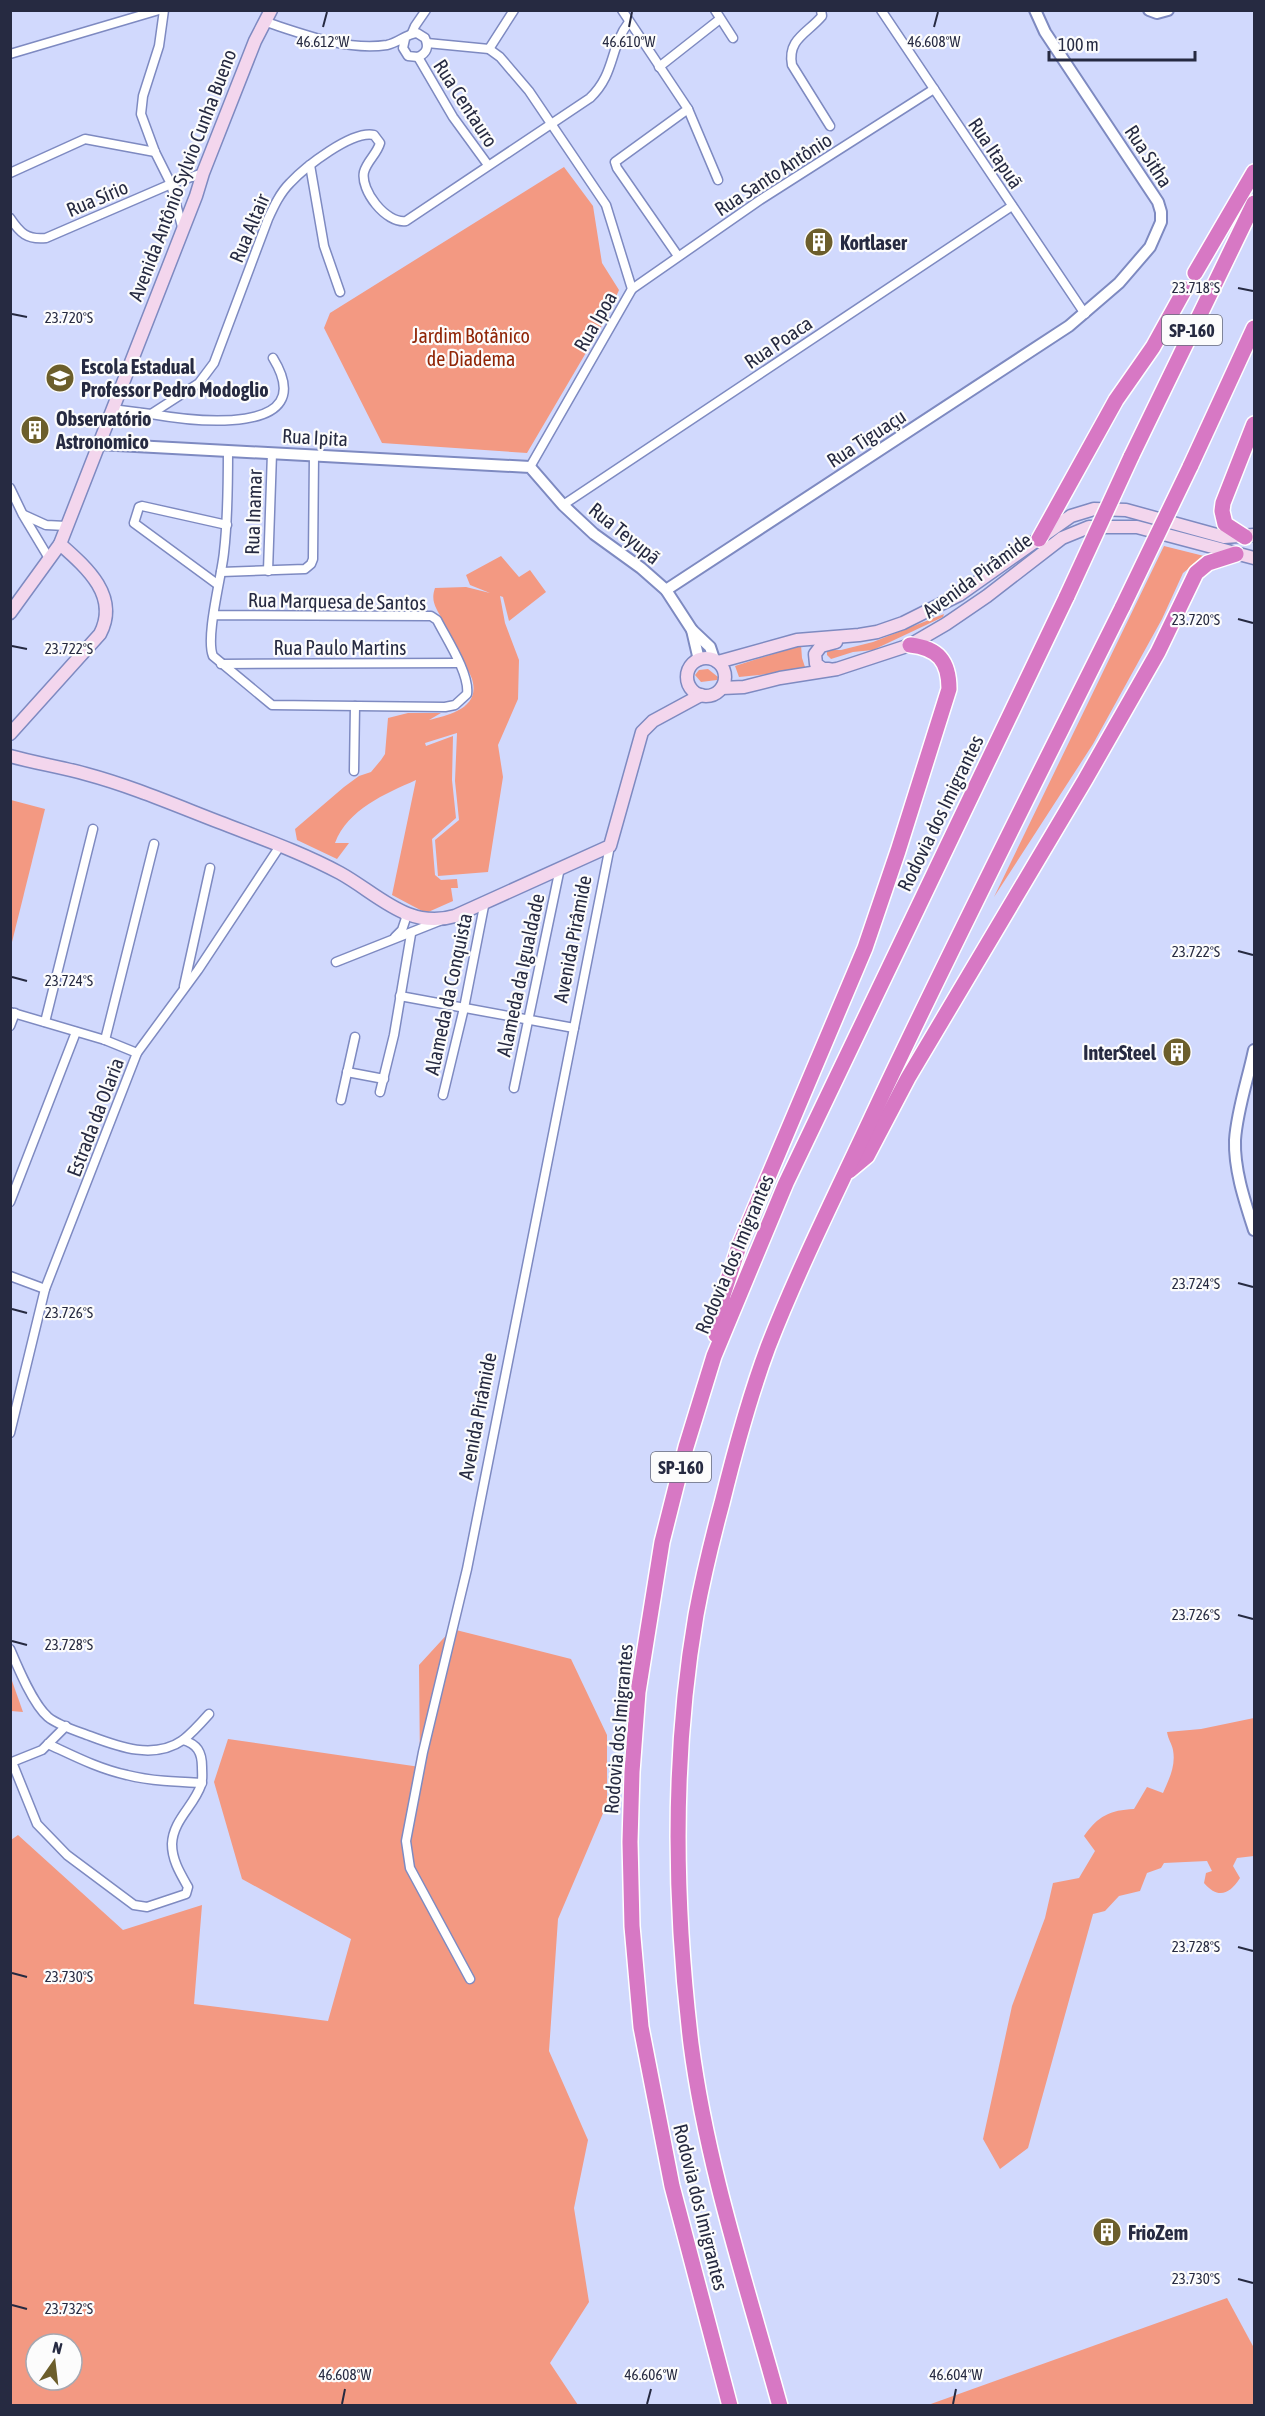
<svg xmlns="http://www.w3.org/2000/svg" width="1265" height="2416" font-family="'Asap Condensed',sans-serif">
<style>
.green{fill:#f39982;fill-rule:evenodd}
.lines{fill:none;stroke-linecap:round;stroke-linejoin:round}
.minor-casing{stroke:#7e8ac1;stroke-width:11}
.tertiary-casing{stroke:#7e8ac1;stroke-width:14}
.secondary-casing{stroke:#7e8ac1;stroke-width:15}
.motorway-casing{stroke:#fff;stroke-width:18}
.minor{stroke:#fff;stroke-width:8}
.tertiary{stroke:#fff;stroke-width:10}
.secondary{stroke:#f3d6ed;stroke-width:12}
.motorway{stroke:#d778c4;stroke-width:15}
.motorway-bridge-casing{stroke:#fff;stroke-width:18;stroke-linecap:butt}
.motorway-bridge{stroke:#d778c4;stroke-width:15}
.ticks{fill:none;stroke:#262a41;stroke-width:2}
.labels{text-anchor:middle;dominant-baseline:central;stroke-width:4.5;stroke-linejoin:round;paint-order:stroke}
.shield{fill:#fcfcfc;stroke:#666979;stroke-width:1.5}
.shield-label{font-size:18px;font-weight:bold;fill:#262a41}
.street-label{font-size:20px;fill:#262a41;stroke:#fcfcfc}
.poi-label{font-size:20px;font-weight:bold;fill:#262a41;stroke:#fcfcfc;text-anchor:start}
.park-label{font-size:20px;fill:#902506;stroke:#fcfcfc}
.ticks-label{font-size:15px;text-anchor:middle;fill:#262a41;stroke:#fcfcfc;stroke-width:4.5;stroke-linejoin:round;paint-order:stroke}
</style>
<rect width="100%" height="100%" fill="#d1d9fd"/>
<g class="green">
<polygon points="564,167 593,206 602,263 619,290 607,317 527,453 382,443 324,328 330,313"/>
<polygon points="1164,546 1204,556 1183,573 1162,619 1093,744 994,897"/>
<path d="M501 556 519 577 530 570 546 592 509 621 503 597 500 596 505 623 519 660 518 699 498 745 503 777 488 872 438 876 435 840 459 820 455 781 457 733 425 743 426 746 453 736 452 780 456 818 432 839 435 875 441 880 457 879 458 888H451L453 901 426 913 392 895 416 780C385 794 348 809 335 843H349L337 859 297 840 295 829 344 787 359 776 371 772 381 760 385 754 388 718 408 713H441L429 720C449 715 481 708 472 679 470 672 464 665 460 659 453 647 449 633 443 621 437 609 430 602 435 588L466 587 490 593 470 585 466 575Z"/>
<polygon points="944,614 943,617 873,650 853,652 831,659 827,655 827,650 841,650 873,642"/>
<polygon points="801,645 802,658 806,670 739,677 735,666"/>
<polygon points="708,669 718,677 717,680 701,682 695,675 699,670"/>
<polygon points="11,800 45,809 11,946 10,800"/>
<path d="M452 1629 571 1659 607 1735V1804L558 1919 549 2051 588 2140 574 2208 589 2302 550 2363 578 2405 11 2406V1840L18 1835 123 1930 202 1905 194 2004 328 2021 351 1939 242 1879 214 1782 228 1739 420 1767 419 1665ZM36 2344H72V2380H36Z"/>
<polygon points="11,1678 23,1712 11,1711"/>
<path d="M1254 1718V1856L1237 1858 1233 1866 1240 1878C1229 1895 1218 1899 1204 1883L1206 1873 1212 1871 1207 1861 1164 1863 1161 1868 1147 1873 1140 1891 1119 1896 1105 1911 1093 1914 1028 2148 1000 2169 983 2139 1012 2006 1045 1918 1053 1883 1079 1878 1095 1851 1084 1836C1098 1816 1110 1810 1134 1809L1147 1787 1163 1793C1169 1779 1176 1766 1173 1750 1172 1744 1168 1739 1167 1732L1201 1729Z"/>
<polygon points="1227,2298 1254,2348 1254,2405 928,2405"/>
</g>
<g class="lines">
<g class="minor-casing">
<g id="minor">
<polyline points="164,10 159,46 143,96 141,114 155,152 171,184 182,227"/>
<polyline points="622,10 688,109 615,162 617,168 678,256"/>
<polyline points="715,10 733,38"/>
<path d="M821 10 822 16C808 33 787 39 792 65L830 126"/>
<polyline points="881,10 1085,314"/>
<path d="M266 22C303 34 346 51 387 45 398 43 406 34 417 33L425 38C429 47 427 53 418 57L408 56 403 48 405 39"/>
<polyline points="412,33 415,26 426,10"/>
<polyline points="427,43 489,49 500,57 529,91 606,205 632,289 530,467"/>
<polyline points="489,49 514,10"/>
<polyline points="10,54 159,10"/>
<polyline points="418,57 453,117 488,165"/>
<polyline points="659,67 720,19"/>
<polyline points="688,109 718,180"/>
<polyline points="310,165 324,246 340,292"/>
<polyline points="10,173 85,139 155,152"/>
<path d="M10 218C20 233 27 240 46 238L171 184 203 173"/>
<polyline points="632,289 760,200 934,89"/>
<path d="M112 409 151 414 199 383 214 363 268 219C274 206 280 193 290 183 305 167 352 130 374 135L380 143C377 154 367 161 364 172 360 190 386 224 406 221L590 98C616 73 609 48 629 22"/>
<path d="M151 414C191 421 322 438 273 358"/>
<polyline points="10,488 23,515 50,560"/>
<polyline points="563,505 1012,206"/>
<polyline points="24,515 46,525 66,526"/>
<polyline points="268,571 272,453"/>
<polyline points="221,572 305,569 311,564 313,559 314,455"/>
<polyline points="217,584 134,523 139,507 142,506 227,525"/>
<path d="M214 615 431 616 437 620C446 638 470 674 467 694L455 705 445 707 272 705 213 656C205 637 222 575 224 552 228 518 228 485 228 451"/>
<polyline points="221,664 458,663"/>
<polyline points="354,771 355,706"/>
<polyline points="395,937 402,930 406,918 402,911"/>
<polyline points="336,962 442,920"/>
<polyline points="184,986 210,868"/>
<polyline points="400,996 574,1028"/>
<polyline points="10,1012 105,1040 137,1053"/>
<polyline points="45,1022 93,829"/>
<polyline points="10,1026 15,1013"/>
<polyline points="105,1040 154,844"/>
<polyline points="347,1072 384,1079"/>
<polyline points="514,1088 560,868"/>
<polyline points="380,1092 394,1035 411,934"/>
<polyline points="443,1095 464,1008 485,901"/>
<polyline points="341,1100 355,1037"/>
<polyline points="10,1202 76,1032"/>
<polyline points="10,1276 45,1289"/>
<polyline points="10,1433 45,1289 137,1053 198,970 280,846"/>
<path d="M10 1649C18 1668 33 1704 48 1717 59 1726 77 1731 90 1736 119 1747 154 1760 183 1740 192 1733 201 1723 209 1714"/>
<path d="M66 1726 42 1750 12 1762 37 1824 67 1855 134 1905 147 1907 186 1894 188 1887C180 1873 172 1860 172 1844 173 1820 194 1806 201 1785 203 1780 202 1773 202 1767 202 1752 197 1744 183 1740"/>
<path d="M48 1744C74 1756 99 1769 127 1775 151 1781 177 1782 202 1783"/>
<polyline points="470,1979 410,1868 406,1841 423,1752 467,1569 610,846"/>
</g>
</g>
<g class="tertiary-casing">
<g id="tertiary">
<polyline points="1149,10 1157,13 1168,10"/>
<polyline points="98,444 530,467 563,505 594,534 641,568 666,590 692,630 710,647 714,659"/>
<polyline points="666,590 1069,326 1119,283 1150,247 1161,222 1161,212 1158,202 1045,32 1035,10"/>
<polyline points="692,630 699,660"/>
<path d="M1254 1050C1248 1079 1237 1110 1235 1140 1234 1170 1245 1202 1254 1230"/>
</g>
</g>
<g class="secondary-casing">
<g id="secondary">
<polyline points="10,613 60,544 196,196 203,173 255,41 271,10"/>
<circle cx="706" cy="677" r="19"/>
<polyline points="718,662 797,640 859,635 877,632 903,623 959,595 1071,516 1094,509 1126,510 1224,537 1254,535"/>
<polyline points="829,669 823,669 816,664 815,654 821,646 836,642"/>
<polyline points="722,688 744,687 780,678 837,669 910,645 946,624 987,596 1062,538 1089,527 1137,527 1254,558"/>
<path d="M10 734 100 634C120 596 86 567 60 544"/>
<path d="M10 756C35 763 61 767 86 774 131 786 175 805 219 822 260 838 301 852 340 873 378 894 408 930 455 916L610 846 642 732 653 721 701 695"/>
</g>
</g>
<g class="motorway-casing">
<g id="motorway">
<polyline points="1195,273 1254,172"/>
<polyline points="1131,457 1254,203"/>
<polyline points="1190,467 1254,328"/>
<polyline points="1245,537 1225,524 1222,511 1223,503 1254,424"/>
<polyline points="1039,539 1116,400 1153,347 1185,289"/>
<polyline points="849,1171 867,1156 908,1078 1085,780 1158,652 1196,573 1208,563 1236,554"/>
<path d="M716 1335 723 1295 739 1246 865 948 898 851 949 689C949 661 938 648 910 645"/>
<polyline points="730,2406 672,2186 641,2027 632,1926 630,1842 632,1772 638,1692 662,1542 686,1447 714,1356 786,1183 1067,596"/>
<path d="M780 2406C747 2286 707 2167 691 2044 674 1902 672 1755 696 1615 703 1577 712 1540 722 1503 735 1450 749 1398 768 1347 798 1270 835 1196 870 1121 951 947 1038 777 1123 606"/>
</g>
</g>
<use href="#minor" class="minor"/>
<use href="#tertiary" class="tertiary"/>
<use href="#secondary" class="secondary"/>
<use href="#motorway" class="motorway"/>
<g class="motorway-bridge-casing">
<g id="motorway-bridge">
<polyline points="1067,596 1131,457"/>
<polyline points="1123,606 1190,467"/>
</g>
</g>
<use href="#motorway-bridge" class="motorway-bridge"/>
</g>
<path class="ticks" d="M323 27 327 12M629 27 632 12M934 27 938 12M1238 288 1253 291M12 314 27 317M1238 619 1253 623M12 646 27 649M1238 951 1253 955M12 977 27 981M1238 1283 1253 1287M12 1309 27 1313M1238 1615 1253 1619M12 1641 27 1645M1238 1947 1253 1951M12 1973 27 1977M1238 2279 1253 2283M12 2305 27 2309M342 2404 345 2389M647 2404 651 2389M953 2404 956 2389"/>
<defs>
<g id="building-disc" transform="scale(1.5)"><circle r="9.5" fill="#6c5e2b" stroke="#fcfcfc"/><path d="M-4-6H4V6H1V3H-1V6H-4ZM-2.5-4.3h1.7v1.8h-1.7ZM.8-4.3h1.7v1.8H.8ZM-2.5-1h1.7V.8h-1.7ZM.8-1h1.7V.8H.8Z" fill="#fff"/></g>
<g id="school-disc" transform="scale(1.5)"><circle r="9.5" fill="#6c5e2b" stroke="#fcfcfc"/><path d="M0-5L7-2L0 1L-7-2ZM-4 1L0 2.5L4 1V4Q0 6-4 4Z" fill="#fff"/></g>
</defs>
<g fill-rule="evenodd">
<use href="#building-disc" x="819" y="242"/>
<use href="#school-disc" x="60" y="378"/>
<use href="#building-disc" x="35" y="430"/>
<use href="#building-disc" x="1177" y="1052"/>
<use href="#building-disc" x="1107" y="2232"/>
</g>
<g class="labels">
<g class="shield">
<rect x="1162" y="315" width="60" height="30" rx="4.5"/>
<rect x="651" y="1452" width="60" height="30" rx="4.5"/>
</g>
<g class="shield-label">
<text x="1192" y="330">SP-160</text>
<text x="681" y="1467">SP-160</text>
</g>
<g class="street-label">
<text transform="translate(466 103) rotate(57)">Rua Centauro</text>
<text transform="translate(996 153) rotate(56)">Rua Itapuã</text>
<text transform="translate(1149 156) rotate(57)">Rua Sitha</text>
<text transform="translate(773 174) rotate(-33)">Rua Santo Antônio</text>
<text transform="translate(182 175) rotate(-69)">Avenida Antônio Sylvio Cunha Bueno</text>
<text transform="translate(97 198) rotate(-23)">Rua Sírio</text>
<text transform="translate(249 228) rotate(-67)">Rua Altair</text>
<text transform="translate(595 321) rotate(-60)">Rua Ipoa</text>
<text transform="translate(778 342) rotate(-34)">Rua Poaca</text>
<text transform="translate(315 437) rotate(3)">Rua Ipita</text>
<text transform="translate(866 438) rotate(-33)">Rua Tiguaçu</text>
<text transform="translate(253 512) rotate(-88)">Rua Inamar</text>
<text transform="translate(625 533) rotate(39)">Rua Teyupã</text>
<text transform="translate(977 575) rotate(-36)">Avenida Pirâmide</text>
<text transform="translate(337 601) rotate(1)">Rua Marquesa de Santos</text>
<text x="340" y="647">Rua Paulo Martins</text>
<text transform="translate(940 813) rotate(-64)">Rodovia dos Imigrantes</text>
<text transform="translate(572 939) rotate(-79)">Avenida Pirâmide</text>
<text transform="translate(520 975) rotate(-78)">Alameda da Igualdade</text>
<text transform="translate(448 994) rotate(-78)">Alameda da Conquista</text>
<text transform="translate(95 1117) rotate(-69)">Estrada da Olaria</text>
<text transform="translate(734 1254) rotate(-67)">Rodovia dos Imigrantes</text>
<text transform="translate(477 1416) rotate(-79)">Avenida Pirâmide</text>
<text transform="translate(618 1729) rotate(-85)">Rodovia dos Imigrantes</text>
<text transform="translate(701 2207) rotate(76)">Rodovia dos Imigrantes</text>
</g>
<g class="poi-label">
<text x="840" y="242">Kortlaser</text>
<text x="81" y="366">Escola Estadual<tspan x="81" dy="23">Professor Pedro Modoglio</tspan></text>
<text x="56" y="418">Observatório<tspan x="56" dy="23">Astronomico</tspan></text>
<text x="1156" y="1052" text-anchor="end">InterSteel</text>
<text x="1128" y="2232">FrioZem</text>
</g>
<g class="park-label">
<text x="471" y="335">Jardim Botânico<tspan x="471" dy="23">de Diadema</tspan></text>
</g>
</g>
<g class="ticks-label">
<text x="323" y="47">46.612°W</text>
<text x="629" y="47">46.610°W</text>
<text x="934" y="47">46.608°W</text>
<text x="1196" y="293">23.718°S</text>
<text x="69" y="323">23.720°S</text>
<text x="1196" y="625">23.720°S</text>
<text x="69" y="654">23.722°S</text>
<text x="1196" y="957">23.722°S</text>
<text x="69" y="986">23.724°S</text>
<text x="1196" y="1289">23.724°S</text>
<text x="69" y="1318">23.726°S</text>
<text x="1196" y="1620">23.726°S</text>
<text x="69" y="1650">23.728°S</text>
<text x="1196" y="1952">23.728°S</text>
<text x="69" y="1982">23.730°S</text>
<text x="1196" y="2284">23.730°S</text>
<text x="69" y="2314">23.732°S</text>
<text x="345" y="2380">46.608°W</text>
<text x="651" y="2380">46.606°W</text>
<text x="956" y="2380">46.604°W</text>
</g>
<rect width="1265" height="2416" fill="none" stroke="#262a41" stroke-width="24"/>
<g transform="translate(54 2362) rotate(14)"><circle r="28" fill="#fcfcfc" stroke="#a6a8b1" stroke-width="1.5"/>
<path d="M0-4.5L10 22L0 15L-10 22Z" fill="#6c5e2b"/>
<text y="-9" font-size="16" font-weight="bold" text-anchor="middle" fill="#262a41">N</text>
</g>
<path d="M1049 51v9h146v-9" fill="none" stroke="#262a41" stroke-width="3"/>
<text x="1058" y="51" font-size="18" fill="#262a41" stroke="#fcfcfc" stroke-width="4.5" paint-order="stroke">100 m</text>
</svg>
